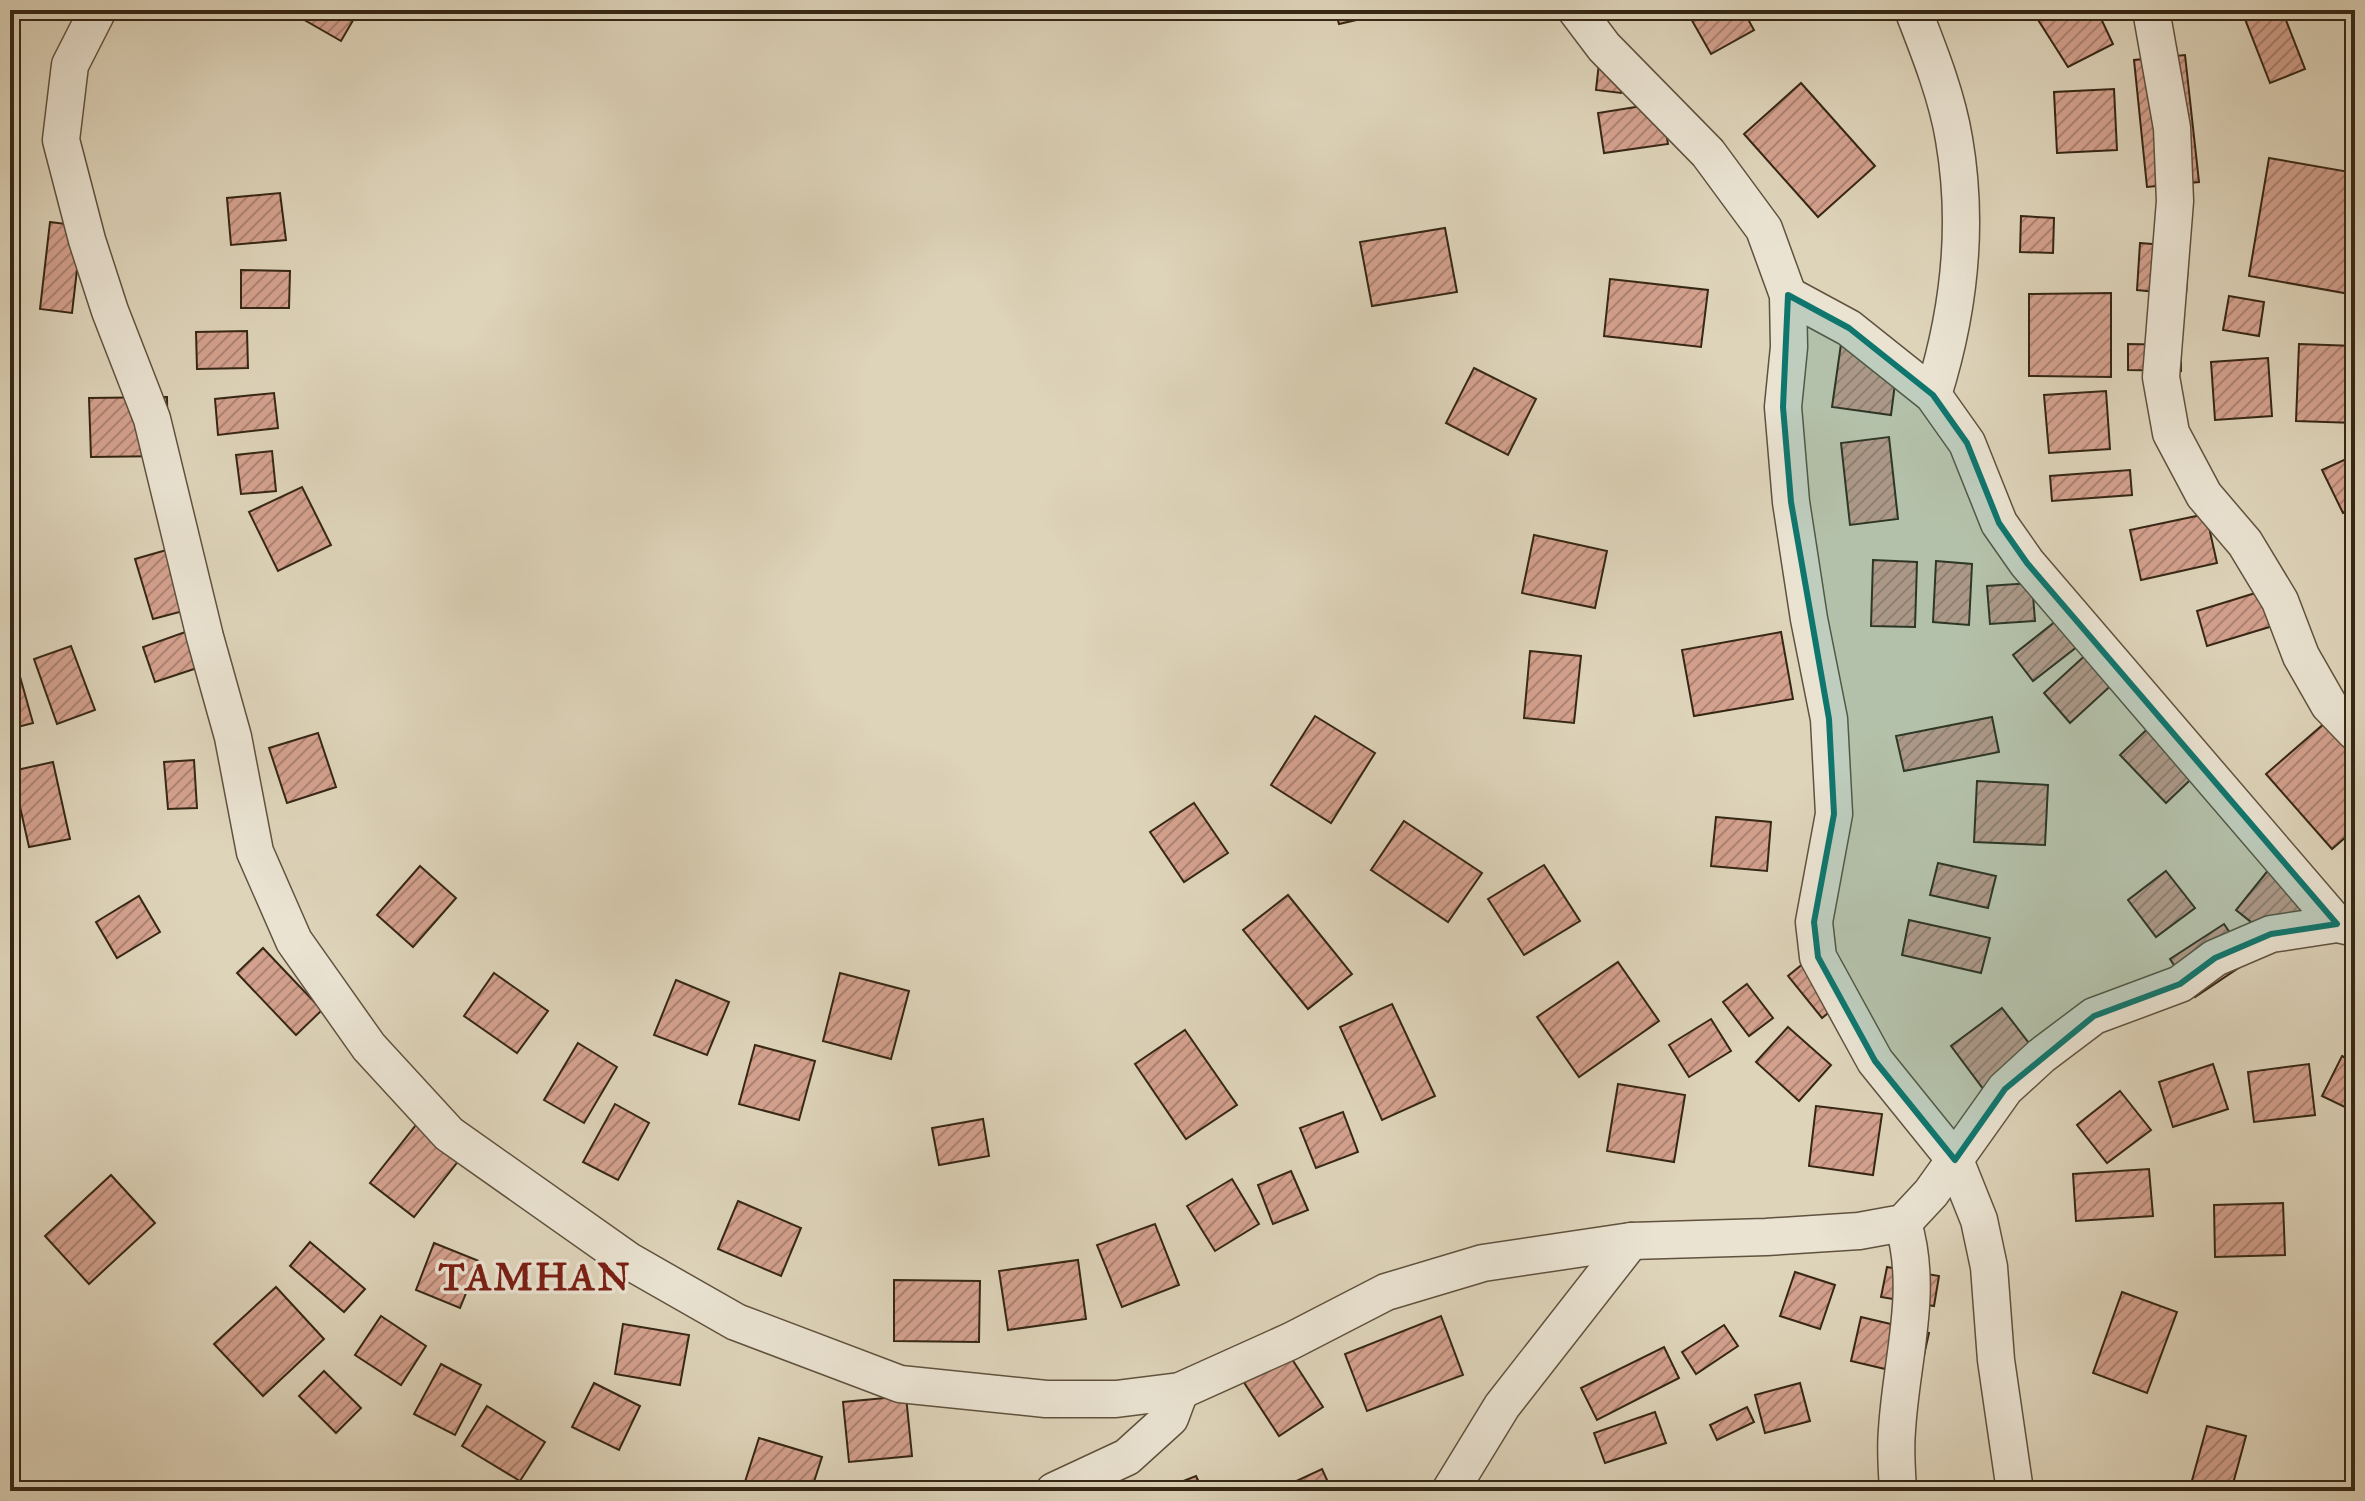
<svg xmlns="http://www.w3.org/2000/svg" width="2365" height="1501" font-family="'IM FELL Great Primer',serif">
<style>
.building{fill:url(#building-hatch);stroke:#362715;stroke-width:2}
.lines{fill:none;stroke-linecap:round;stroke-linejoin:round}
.minor-casing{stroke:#60523e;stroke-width:39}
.minor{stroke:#eae3d2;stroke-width:36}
.marked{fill:#0f766e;fill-opacity:0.2;stroke:#0f766e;stroke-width:6;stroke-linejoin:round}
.labels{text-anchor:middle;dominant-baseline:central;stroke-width:7;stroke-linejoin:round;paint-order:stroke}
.district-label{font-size:38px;font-weight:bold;letter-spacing:2px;fill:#7a1f14;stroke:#eae3d2}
</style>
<defs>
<pattern id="building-hatch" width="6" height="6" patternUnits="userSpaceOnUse" patternTransform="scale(2)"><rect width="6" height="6" fill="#d4a18e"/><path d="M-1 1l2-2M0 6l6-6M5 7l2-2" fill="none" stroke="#ad8373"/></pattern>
</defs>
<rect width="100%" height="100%" fill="#ded4ba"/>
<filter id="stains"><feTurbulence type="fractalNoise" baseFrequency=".0025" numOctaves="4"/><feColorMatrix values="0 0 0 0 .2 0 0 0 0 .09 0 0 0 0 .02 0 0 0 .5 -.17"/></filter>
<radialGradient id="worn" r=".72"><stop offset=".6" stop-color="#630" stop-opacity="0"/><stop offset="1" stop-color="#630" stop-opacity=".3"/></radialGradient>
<g class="building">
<polygon points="287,10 359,10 341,41"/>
<polygon points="1335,10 1395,10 1396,11 1339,24"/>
<polygon points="1686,10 1743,10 1754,30 1711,54"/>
<polygon points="2043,10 2097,10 2113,44 2068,67 2035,15"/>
<polygon points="2255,10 2282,10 2305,69 2270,83 2243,14"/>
<polygon points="2185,55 2199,182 2147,187 2134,60"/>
<polygon points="1599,63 1624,66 1621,93 1596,90"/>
<polygon points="1801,83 1875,166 1818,217 1744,134"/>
<polygon points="2114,89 2117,150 2057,153 2054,92"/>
<polygon points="1661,103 1668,144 1604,153 1598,113"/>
<polygon points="2269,158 2355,173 2355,295 2249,276"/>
<polygon points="280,193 286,240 231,245 227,198"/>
<polygon points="2021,216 2054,218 2053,253 2020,252"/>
<polygon points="50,222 82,226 72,313 40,309"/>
<polygon points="1445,228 1457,292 1372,306 1360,242"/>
<polygon points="2140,243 2189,247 2186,295 2137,290"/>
<polygon points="241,270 290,271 289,308 241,308"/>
<polygon points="1610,279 1708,290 1701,347 1604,336"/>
<polygon points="2111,293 2111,377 2029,376 2029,294"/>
<polygon points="2229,296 2264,302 2259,336 2223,330"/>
<polygon points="247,331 248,368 197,369 196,332"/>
<polygon points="1841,344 1899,352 1891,415 1832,407"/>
<polygon points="2128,344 2181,345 2181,371 2128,370"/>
<polygon points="2299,344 2355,346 2355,423 2296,421"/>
<polygon points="2268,358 2272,416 2215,420 2211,362"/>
<polygon points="1474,368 1536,399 1508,455 1446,423"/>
<polygon points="2106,391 2110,449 2049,453 2044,395"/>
<polygon points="274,393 278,428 218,435 215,399"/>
<polygon points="167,397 168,456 91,457 89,398"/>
<polygon points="1889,437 1898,519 1850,525 1841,443"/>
<polygon points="272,451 276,491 241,494 236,455"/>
<polygon points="2355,455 2355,508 2343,513 2322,470"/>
<polygon points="2130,470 2132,495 2052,501 2050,476"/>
<polygon points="302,487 331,545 278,571 249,512"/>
<polygon points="2206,514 2217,563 2141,580 2130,530"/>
<polygon points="1534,535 1607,551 1595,608 1522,593"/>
<polygon points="170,549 187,610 153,619 135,559"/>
<polygon points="1873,560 1917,562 1915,627 1871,626"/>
<polygon points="1936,561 1972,564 1969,625 1933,622"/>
<polygon points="2032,583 2035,621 1990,624 1987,586"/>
<polygon points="2265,590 2276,625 2207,646 2197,611"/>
<polygon points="2066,613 2087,639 2033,681 2013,655"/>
<polygon points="188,631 200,667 155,682 143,647"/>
<polygon points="1781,632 1793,699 1694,716 1682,650"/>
<polygon points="71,646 95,710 57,724 34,659"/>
<polygon points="1530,651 1581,656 1574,723 1524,718"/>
<polygon points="2090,651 2116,681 2070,723 2044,693"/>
<polygon points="19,673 33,723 10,729 10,675"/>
<polygon points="1315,716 1375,753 1331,823 1271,785"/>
<polygon points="1992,717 1999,752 1904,771 1896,736"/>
<polygon points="2159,718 2205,766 2166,803 2120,755"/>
<polygon points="2326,722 2355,756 2355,829 2332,849 2266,774"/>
<polygon points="318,733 336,787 287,803 269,748"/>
<polygon points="194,760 197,808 168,809 164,762"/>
<polygon points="53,762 70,839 29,847 12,771"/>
<polygon points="1977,781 2048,785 2045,845 1974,842"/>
<polygon points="1194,803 1228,853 1184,882 1150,832"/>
<polygon points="1716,817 1771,822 1767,871 1711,866"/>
<polygon points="1404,821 1482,873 1448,922 1371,870"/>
<polygon points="1938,863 1996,876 1988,908 1930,895"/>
<polygon points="2274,863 2318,899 2280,945 2236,910"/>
<polygon points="1544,865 1580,921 1524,955 1488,899"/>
<polygon points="420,866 456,898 413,947 377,915"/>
<polygon points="2166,871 2195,908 2156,937 2128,900"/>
<polygon points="1288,895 1352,974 1308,1009 1243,930"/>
<polygon points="139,896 160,932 117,958 96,922"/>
<polygon points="1909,920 1990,938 1981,973 1902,955"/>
<polygon points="2224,924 2249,961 2195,997 2170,959"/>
<polygon points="263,948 322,1010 296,1035 237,973"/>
<polygon points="1815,954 1849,996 1822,1018 1788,976"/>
<polygon points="1618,962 1659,1021 1579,1077 1537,1017"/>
<polygon points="494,973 548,1011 517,1053 464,1016"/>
<polygon points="840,973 909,991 891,1059 823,1041"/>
<polygon points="676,980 729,1002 707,1055 654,1035"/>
<polygon points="1747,984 1773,1018 1749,1036 1723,1002"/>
<polygon points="1392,1004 1435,1096 1382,1120 1340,1027"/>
<polygon points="2002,1008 2035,1051 1984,1090 1951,1046"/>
<polygon points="1711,1019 1731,1051 1689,1077 1669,1045"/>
<polygon points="1788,1027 1831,1065 1799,1101 1756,1062"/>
<polygon points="1185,1030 1237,1105 1186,1139 1135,1064"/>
<polygon points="578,1043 617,1067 584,1123 544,1100"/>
<polygon points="755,1045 815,1061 799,1120 739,1104"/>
<polygon points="2342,1056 2355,1063 2355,1112 2322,1096"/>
<polygon points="2213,1064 2228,1109 2173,1127 2159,1082"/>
<polygon points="2309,1064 2315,1115 2254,1122 2248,1072"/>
<polygon points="1618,1084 1685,1095 1674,1162 1607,1151"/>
<polygon points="2120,1091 2151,1130 2107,1163 2077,1125"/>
<polygon points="615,1104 649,1123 618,1180 583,1162"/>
<polygon points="1816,1106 1882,1114 1873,1175 1809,1166"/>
<polygon points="1343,1112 1358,1152 1316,1168 1300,1128"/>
<polygon points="983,1119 989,1156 939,1165 932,1128"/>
<polygon points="416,1125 460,1159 414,1217 370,1183"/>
<polygon points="2149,1169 2153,1216 2076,1221 2073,1174"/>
<polygon points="1291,1171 1308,1210 1273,1224 1258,1185"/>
<polygon points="111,1175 155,1223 89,1284 45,1236"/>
<polygon points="1232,1179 1259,1224 1215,1251 1187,1206"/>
<polygon points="738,1201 801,1228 781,1276 718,1249"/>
<polygon points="2283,1203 2285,1255 2215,1257 2214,1205"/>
<polygon points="1155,1224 1179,1285 1122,1307 1097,1245"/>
<polygon points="310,1242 365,1289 344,1312 290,1266"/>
<polygon points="434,1243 479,1261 460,1308 416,1290"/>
<polygon points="1078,1260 1086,1319 1008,1330 999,1271"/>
<polygon points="1887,1267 1939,1276 1934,1306 1881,1297"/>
<polygon points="1795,1272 1835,1285 1820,1329 1780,1316"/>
<polygon points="894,1280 980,1281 979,1342 894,1341"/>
<polygon points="276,1287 324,1339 263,1396 214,1344"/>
<polygon points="2122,1292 2177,1312 2147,1393 2093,1373"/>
<polygon points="381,1316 426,1346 401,1385 355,1355"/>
<polygon points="1441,1316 1463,1375 1367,1411 1345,1354"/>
<polygon points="1861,1317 1929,1333 1919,1377 1851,1361"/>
<polygon points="623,1324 689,1335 680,1385 615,1374"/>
<polygon points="1724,1325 1738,1346 1696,1374 1682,1352"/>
<polygon points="1664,1347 1679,1378 1597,1420 1581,1388"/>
<polygon points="1288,1353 1323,1407 1279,1436 1243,1381"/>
<polygon points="441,1364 481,1385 455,1435 414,1414"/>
<polygon points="324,1371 361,1408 336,1433 299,1396"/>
<polygon points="594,1383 640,1406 619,1450 572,1427"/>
<polygon points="1800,1383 1810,1421 1765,1433 1755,1395"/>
<polygon points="906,1396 912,1456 849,1462 843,1402"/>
<polygon points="487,1406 545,1442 520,1481 462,1446"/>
<polygon points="1747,1407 1754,1422 1717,1440 1710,1425"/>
<polygon points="1655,1412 1666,1443 1605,1463 1594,1433"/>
<polygon points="2207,1426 2246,1436 2231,1491 2216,1491 2191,1484"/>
<polygon points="759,1438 822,1457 811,1491 753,1491 743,1488"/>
<polygon points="1322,1469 1332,1491 1275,1491"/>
<polygon points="1196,1476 1203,1491 1163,1489"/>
</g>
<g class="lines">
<g class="minor-casing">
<g id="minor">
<polyline points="98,10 70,65 61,140 87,240 110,311 152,419 205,637 233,737 255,852 294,941 369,1047 449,1134 629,1261 736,1322 900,1384 1046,1399 1116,1399 1180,1391 1291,1341 1386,1292 1483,1263 1631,1241 1766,1237 1859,1231 1903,1223 1931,1193 2005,1089 2041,1056 2094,1016 2180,984 2215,958 2271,934 2337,924 2355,928"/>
<polyline points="1576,10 1604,47 1708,153 1764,229 1788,295 1789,347 1783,407 1791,502 1809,619 1829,719 1834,814 1814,922 1818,957 1875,1061 1955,1160 1979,1220 1989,1267 1996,1360 2015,1491"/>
<path d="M1913 10C1929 51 1947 96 1954 139 1969 226 1959 312 1933 395"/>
<polyline points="2151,10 2172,128 2175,201 2161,377 2171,433 2204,495 2245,543 2280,601 2301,656 2329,705 2355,732"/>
<polyline points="1788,295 1849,328 1933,395 1967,443 1999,523 2027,563 2337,924"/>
<polyline points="1054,1491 1127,1457 1170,1418 1180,1391"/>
<polyline points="1450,1491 1502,1406 1631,1241"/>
<path d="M1898 1491C1897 1471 1895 1450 1897 1430 1901 1360 1924 1291 1903 1223"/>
</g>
</g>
<use href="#minor" class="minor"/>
</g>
<path class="marked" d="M1788 295 1849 328 1933 395 1967 443 1999 523 2027 563 2337 924 2271 934 2215 958 2180 984 2094 1016 2005 1089 1955 1160 1875 1061 1818 957 1814 922 1834 814 1829 719 1791 502 1783 407Z"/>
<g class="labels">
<g class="district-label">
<text x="535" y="1277">TAMHAN</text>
</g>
</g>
<rect width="2365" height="1501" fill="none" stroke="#ded4ba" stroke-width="40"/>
<rect x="12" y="12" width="2341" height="1477" fill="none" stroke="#362715" stroke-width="4"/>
<rect x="20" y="20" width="2325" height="1461" fill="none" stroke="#362715" stroke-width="2"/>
<rect width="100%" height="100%" filter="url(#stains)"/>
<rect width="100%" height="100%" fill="url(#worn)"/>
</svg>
